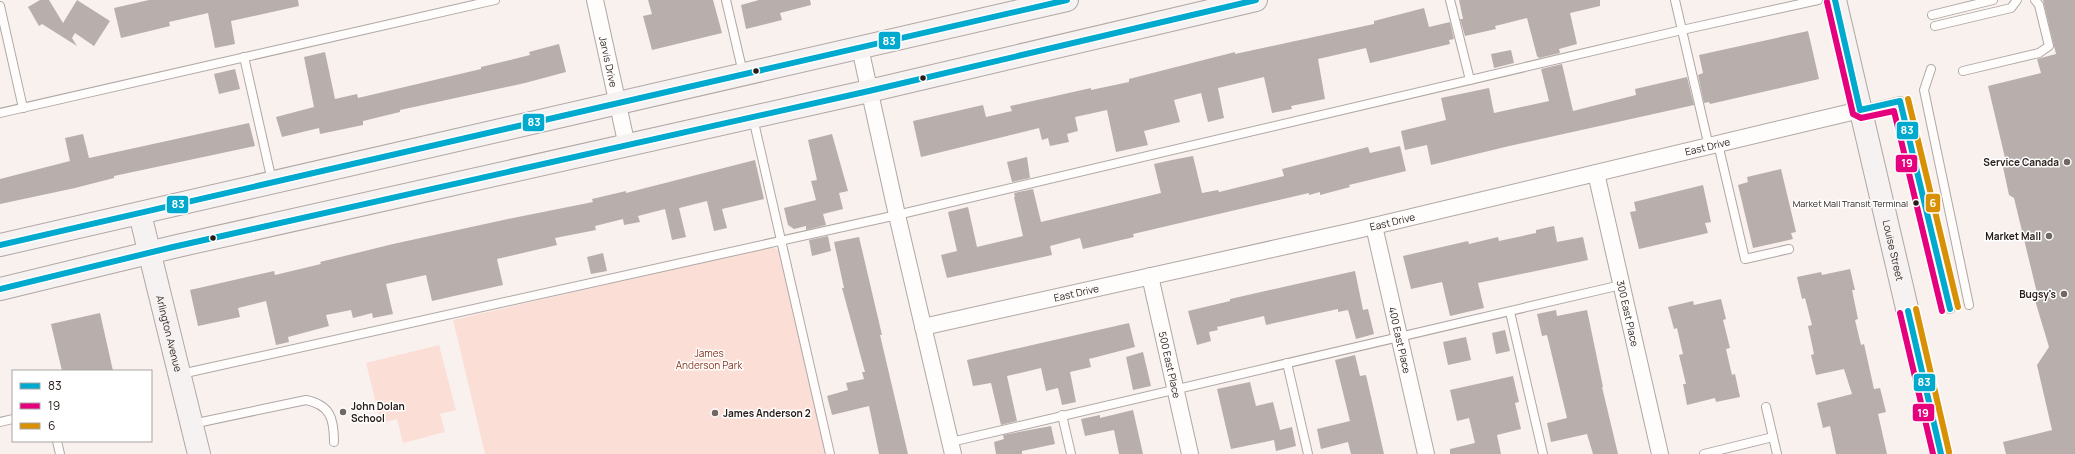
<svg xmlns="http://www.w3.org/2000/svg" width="2075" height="454" font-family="Manrope,sans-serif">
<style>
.green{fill:#fbdfd6}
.building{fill:#b8aeab}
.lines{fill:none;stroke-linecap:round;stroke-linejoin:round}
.lane-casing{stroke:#b0a7a4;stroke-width:10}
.street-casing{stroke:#b0a7a4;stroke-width:18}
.secondary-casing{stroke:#b0a7a4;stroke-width:24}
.lane{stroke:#fefdfc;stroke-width:8}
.street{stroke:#fefdfc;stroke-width:16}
.secondary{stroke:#f6f2f1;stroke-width:22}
.bus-1-casing{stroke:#fff;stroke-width:9}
.bus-2-casing{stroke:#fff;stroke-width:9}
.bus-3-casing{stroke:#fff;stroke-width:9}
.bus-1{stroke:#00a9ce;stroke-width:6}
.bus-2{stroke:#e5007d;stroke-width:6}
.bus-3{stroke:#d89104;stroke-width:6}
.bus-dot{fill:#281c18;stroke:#fff;stroke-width:1.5}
.poi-dot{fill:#716763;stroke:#fff;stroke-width:1.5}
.labels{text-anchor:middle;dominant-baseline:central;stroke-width:3;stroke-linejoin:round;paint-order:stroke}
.bus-label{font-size:9px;fill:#281c18;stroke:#fff;text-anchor:end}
.street-label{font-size:10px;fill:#281c18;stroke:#fff}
.poi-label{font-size:10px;font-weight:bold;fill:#281c18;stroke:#fff;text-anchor:end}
.park-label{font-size:10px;fill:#893319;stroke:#fff}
.line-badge{stroke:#fff;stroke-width:1.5}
.badge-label{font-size:11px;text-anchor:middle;font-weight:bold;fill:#fff}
</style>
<rect width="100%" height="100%" fill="#f9f1ee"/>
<g class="green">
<polygon points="771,247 777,249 783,254 829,454 485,454 453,320"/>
<polygon points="439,345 456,410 440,414 445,432 403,443 397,419 381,423 366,363"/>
</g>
<g class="building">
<polygon points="40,0 49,0 63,23 77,0 110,21 94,46 75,33 72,38 77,46 42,24 39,26 28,7"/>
<polygon points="149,0 298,0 299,6 231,21 235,44 215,48 208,13 169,22 170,26 121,38 114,8"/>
<polygon points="648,0 713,0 722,33 652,50 643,16 652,14"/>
<polygon points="759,0 810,0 811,5 780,13 782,20 746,29 741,5"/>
<polygon points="1459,0 1600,0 1600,6 1570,13 1577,44 1559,49 1560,53 1539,58 1537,56 1527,18 1495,26 1496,29 1465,36 1460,19 1463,19"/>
<polygon points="2043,0 2075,0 2075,454 2006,454 2003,442 2052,430 2037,365 2049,347 2034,297 2037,293 2014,198 2009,195 2003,167 2006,162 1988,86 2041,73 2037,59 2056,54"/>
<polygon points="1424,8 1429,27 1450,22 1454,39 1449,40 1450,44 1370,63 1366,48 1318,59 1325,99 1291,106 1292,109 1272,113 1264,77 1218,88 1224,118 1208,122 1201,93 1174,100 1180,122 1144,131 1148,145 1116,152 1107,110 1075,117 1078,131 1067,134 1069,142 1050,146 1048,138 1042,140 1039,128 921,157 913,121 983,105 986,117 1012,111 1010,106 1091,88 1091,90 1129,82 1129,79 1235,52 1235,54 1374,24 1374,21"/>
<polygon points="1808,31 1819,79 1710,104 1709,102 1704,103 1698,75 1703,73 1699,55"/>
<polygon points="559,44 566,72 525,83 400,110 400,112 363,121 363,125 320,134 319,128 282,137 276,117 314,107 304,57 325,52 335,99 357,94 358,98 481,69 481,67 530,55 529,52"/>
<polygon points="1511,50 1514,63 1494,68 1491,54"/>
<polygon points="1562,64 1573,111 1636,95 1635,89 1687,77 1694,105 1505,147 1431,165 1427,145 1405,150 1401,131 1446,120 1441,98 1489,88 1494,113 1549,101 1541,69"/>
<polygon points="235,69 240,89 219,94 214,74"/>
<polygon points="249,123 255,146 114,176 114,178 75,188 0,204 0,179 70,161 65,138 83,134 89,158"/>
<polygon points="832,134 848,191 839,193 843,209 823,214 826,225 806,230 806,226 794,229 788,225 784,208 816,200 811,181 817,180 808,140"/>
<polygon points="1400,146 1406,171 1349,185 1350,187 1320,195 1320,192 1309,195 1309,193 1133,234 1134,237 1083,249 1080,238 1050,246 1052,255 947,278 941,255 957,251 948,212 968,207 977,247 1023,236 1014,197 1015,197 1014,193 1033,189 1041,222 1161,193 1154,164 1172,160 1193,156 1202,193 1218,190 1219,192 1284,176 1282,169 1368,147 1370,153"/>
<polygon points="1027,157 1030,178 1012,182 1007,162"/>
<polygon points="755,160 764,199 722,209 727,228 714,231 707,201 679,208 686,237 672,240 665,209 638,216 640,222 624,225 623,219 595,226 596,230 555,238 557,245 497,259 503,285 432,301 426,275 386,284 393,314 373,318 372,313 353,318 351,310 326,315 329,326 288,337 289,342 276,345 266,301 238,308 240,317 198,326 190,290 274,271 275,275 321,264 320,262 393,244 508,219 593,202 592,199 626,191 626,193"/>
<polygon points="1781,169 1796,232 1791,233 1793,239 1753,248 1738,185 1748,182 1747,177"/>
<polygon points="1703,185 1711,222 1705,223 1708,233 1639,249 1630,212 1636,211 1634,202"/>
<polygon points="1554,226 1557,242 1583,237 1588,260 1478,283 1484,308 1450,316 1442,282 1411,289 1403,256 1468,241 1469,244 1498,237 1499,241 1536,233 1536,230"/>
<polygon points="828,236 831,251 812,256 809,240"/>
<polygon points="859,237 882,335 880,335 908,454 879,454 869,406 832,415 827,396 848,390 846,383 864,379 862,372 865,372 842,288 844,288 834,242"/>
<polygon points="603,253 607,271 591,274 587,257"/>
<polygon points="1850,269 1855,290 1852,290 1858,319 1855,320 1861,345 1864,344 1874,389 1880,388 1886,412 1878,414 1887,454 1836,454 1830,426 1823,428 1817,403 1852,394 1844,369 1816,375 1811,355 1814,354 1808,326 1812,325 1805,298 1802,299 1797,277 1821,272 1822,275"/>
<polygon points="1355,271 1363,310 1368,309 1374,334 1356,339 1348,310 1338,312 1338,309 1266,325 1264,316 1217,327 1218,330 1209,332 1211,341 1197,345 1188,311 1230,301 1230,299"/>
<polygon points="1721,299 1726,319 1723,320 1730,348 1726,349 1732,375 1735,374 1740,397 1716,402 1715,398 1687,405 1683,384 1686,384 1679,355 1683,354 1677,328 1674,329 1668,307 1693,301 1694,305"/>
<polygon points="1556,310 1557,316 1587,310 1603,387 1602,387 1618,454 1593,454 1587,434 1551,442 1547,423 1567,418 1547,335 1542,336 1537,314"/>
<polygon points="100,313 113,371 62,371 51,324"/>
<polygon points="1129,323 1135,347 1089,359 1091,367 1070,372 1076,402 1062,405 1058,388 1046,391 1041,368 1007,376 1017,421 1001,425 991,383 973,386 967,360"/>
<polygon points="1505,330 1510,351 1496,354 1492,333"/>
<polygon points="1466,337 1471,360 1448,365 1443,342"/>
<polygon points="1143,352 1151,386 1133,390 1126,357"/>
<polygon points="1355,355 1360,376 1366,375 1384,454 1351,454 1348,442 1321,449 1317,429 1350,421 1335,360"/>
<polygon points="1513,376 1519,402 1515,403 1521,429 1497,435 1501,454 1450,454 1450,449 1475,443 1469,418 1457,421 1450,390"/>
<polygon points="1250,382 1256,406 1273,402 1280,430 1292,427 1296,446 1276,451 1274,440 1231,449 1217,389"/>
<polygon points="1133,410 1143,454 1119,454 1114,430 1085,436 1081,419 1100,415 1100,418"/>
<polygon points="1051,426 1055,444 1022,451 1022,454 996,454 994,442 1004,439 1003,435"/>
</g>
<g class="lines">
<g class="lane-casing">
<g id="lane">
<polyline points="726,0 743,73"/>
<polyline points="1450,0 1470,80"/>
<polyline points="1675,0 1709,147"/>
<polyline points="0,6 23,108"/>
<polyline points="1932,15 1993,0"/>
<polyline points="1935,26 2011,8 2017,0"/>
<polyline points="244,57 272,181"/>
<polyline points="1931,69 1924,90 1969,305"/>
<polyline points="1963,71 2039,53 2049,46 2039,5 2035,0"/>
<polyline points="1861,110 1900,101 1950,309"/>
<polyline points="0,113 495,0"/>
<polyline points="753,118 830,454"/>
<polyline points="1718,144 1745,259 1789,249"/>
<polyline points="1510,312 1543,454"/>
<polyline points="1287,363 1308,454"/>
<polyline points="181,374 897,215 1682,30 1818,0"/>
<polyline points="1766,407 1777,454"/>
<polyline points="1062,415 1071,454"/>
<polyline points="0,422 13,419"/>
<path d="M192 424 306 400C330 405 334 418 334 442"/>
<polyline points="57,441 60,454"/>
<polyline points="951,442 1621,285"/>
<polyline points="1704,454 1773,437"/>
</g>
</g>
<g class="street-casing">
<g id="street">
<path id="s1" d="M595 0 627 146"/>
<polyline points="860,48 897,215 953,454"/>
<path id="s2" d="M1596 173 1660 454"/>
<path id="s3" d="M1374 226 1426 454"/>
<path id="s4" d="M1150 276 1190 454"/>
<path id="s5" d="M923 327 1353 231 1860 110"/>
</g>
</g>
<g class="secondary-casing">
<g id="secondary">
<path id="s6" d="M1835 0 1941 454"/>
<path id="s7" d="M140 214 199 454"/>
<polyline points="0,245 1067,0"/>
<polyline points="0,289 173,247 869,91 1256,0"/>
</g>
</g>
<use href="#lane" class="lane"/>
<use href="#street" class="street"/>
<use href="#secondary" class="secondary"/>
<g class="bus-1-casing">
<g id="bus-1">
<polyline points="1835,0 1860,110 1900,101 1950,309"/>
<polyline points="0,245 1067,0"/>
<polyline points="0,289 173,247 869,91 1256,0"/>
<polyline points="1908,311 1941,454"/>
</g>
</g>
<g class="bus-2-casing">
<g id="bus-2">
<polyline points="1827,2 1853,114 1861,118 1894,111 1942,311"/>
<polyline points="1900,313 1933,454"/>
</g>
</g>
<g class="bus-3-casing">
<g id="bus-3">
<polyline points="1908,99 1958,307"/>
<polyline points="1916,309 1949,452"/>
</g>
</g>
<use href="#bus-1" class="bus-1"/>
<use href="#bus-2" class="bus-2"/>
<use href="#bus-3" class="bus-3"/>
</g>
<g class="bus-dot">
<circle cx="756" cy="71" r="3.5"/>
<circle cx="923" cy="78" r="3.5"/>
<circle cx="1916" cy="203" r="3.5"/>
<circle cx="213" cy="238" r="3.5"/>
</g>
<g class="poi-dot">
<circle cx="2067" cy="162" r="4"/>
<circle cx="2049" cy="236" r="4"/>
<circle cx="2064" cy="294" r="4"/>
<circle cx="343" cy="412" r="4"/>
<circle cx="715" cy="413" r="4"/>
</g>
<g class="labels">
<g class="bus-label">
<text x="1908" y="203">Market Mall Transit Terminal</text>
</g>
<g class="street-label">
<text stroke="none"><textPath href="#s1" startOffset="63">Jarvis Drive</textPath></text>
<text stroke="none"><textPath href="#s5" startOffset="805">East Drive</textPath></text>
<text stroke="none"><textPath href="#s5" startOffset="481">East Drive</textPath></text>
<text stroke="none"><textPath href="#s6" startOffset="257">Louise Street</textPath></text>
<text stroke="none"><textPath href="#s5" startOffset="157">East Drive</textPath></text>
<text stroke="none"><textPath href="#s2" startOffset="144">300 East Place</textPath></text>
<text stroke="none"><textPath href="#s7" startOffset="123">Arlington Avenue</textPath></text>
<text stroke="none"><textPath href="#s3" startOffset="117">400 East Place</textPath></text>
<text stroke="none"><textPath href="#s4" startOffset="91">500 East Place</textPath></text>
</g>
<g class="poi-label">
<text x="2059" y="162">Service Canada</text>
<text x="2041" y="236">Market Mall</text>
<text x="2056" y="294">Bugsy's</text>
<text x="351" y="406" text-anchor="start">John Dolan<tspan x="351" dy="12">School</tspan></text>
<text x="723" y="413" text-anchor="start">James Anderson 2</text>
</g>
<g class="park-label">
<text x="709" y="353">James<tspan x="709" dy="12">Anderson Park</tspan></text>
</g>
</g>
<g class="line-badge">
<rect x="878" y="31" width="23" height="19" rx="4" fill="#00a9ce"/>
<rect x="522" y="113" width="23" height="19" rx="4" fill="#00a9ce"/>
<rect x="1896" y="121" width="23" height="19" rx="4" fill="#00a9ce"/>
<rect x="1895" y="154" width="23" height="19" rx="4" fill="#e5007d"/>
<rect x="1925" y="193" width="16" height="20" rx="4" fill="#d89104"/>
<rect x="166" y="195" width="23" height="19" rx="4" fill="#00a9ce"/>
<rect x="1913" y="373" width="23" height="19" rx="4" fill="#00a9ce"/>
<rect x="1912" y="403" width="23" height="19" rx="4" fill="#e5007d"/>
</g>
<g class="badge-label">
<text x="889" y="45">83</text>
<text x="534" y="126">83</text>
<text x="1907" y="134">83</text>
<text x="1907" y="167">19</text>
<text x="1933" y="207">6</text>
<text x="178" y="208">83</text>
<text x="1924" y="386">83</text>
<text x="1923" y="417">19</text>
</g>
<rect x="12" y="370" width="140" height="72" fill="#ffffff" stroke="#a9a4a3"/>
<rect x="20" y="383" width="20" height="6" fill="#00a9ce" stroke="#a9a4a3"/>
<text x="48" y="390" font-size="12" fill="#281c18">83</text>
<rect x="20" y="403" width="20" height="6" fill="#e5007d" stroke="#a9a4a3"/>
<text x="48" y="410" font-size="12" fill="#281c18">19</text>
<rect x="20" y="423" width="20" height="6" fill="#d89104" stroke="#a9a4a3"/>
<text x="48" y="430" font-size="12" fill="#281c18">6</text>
</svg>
